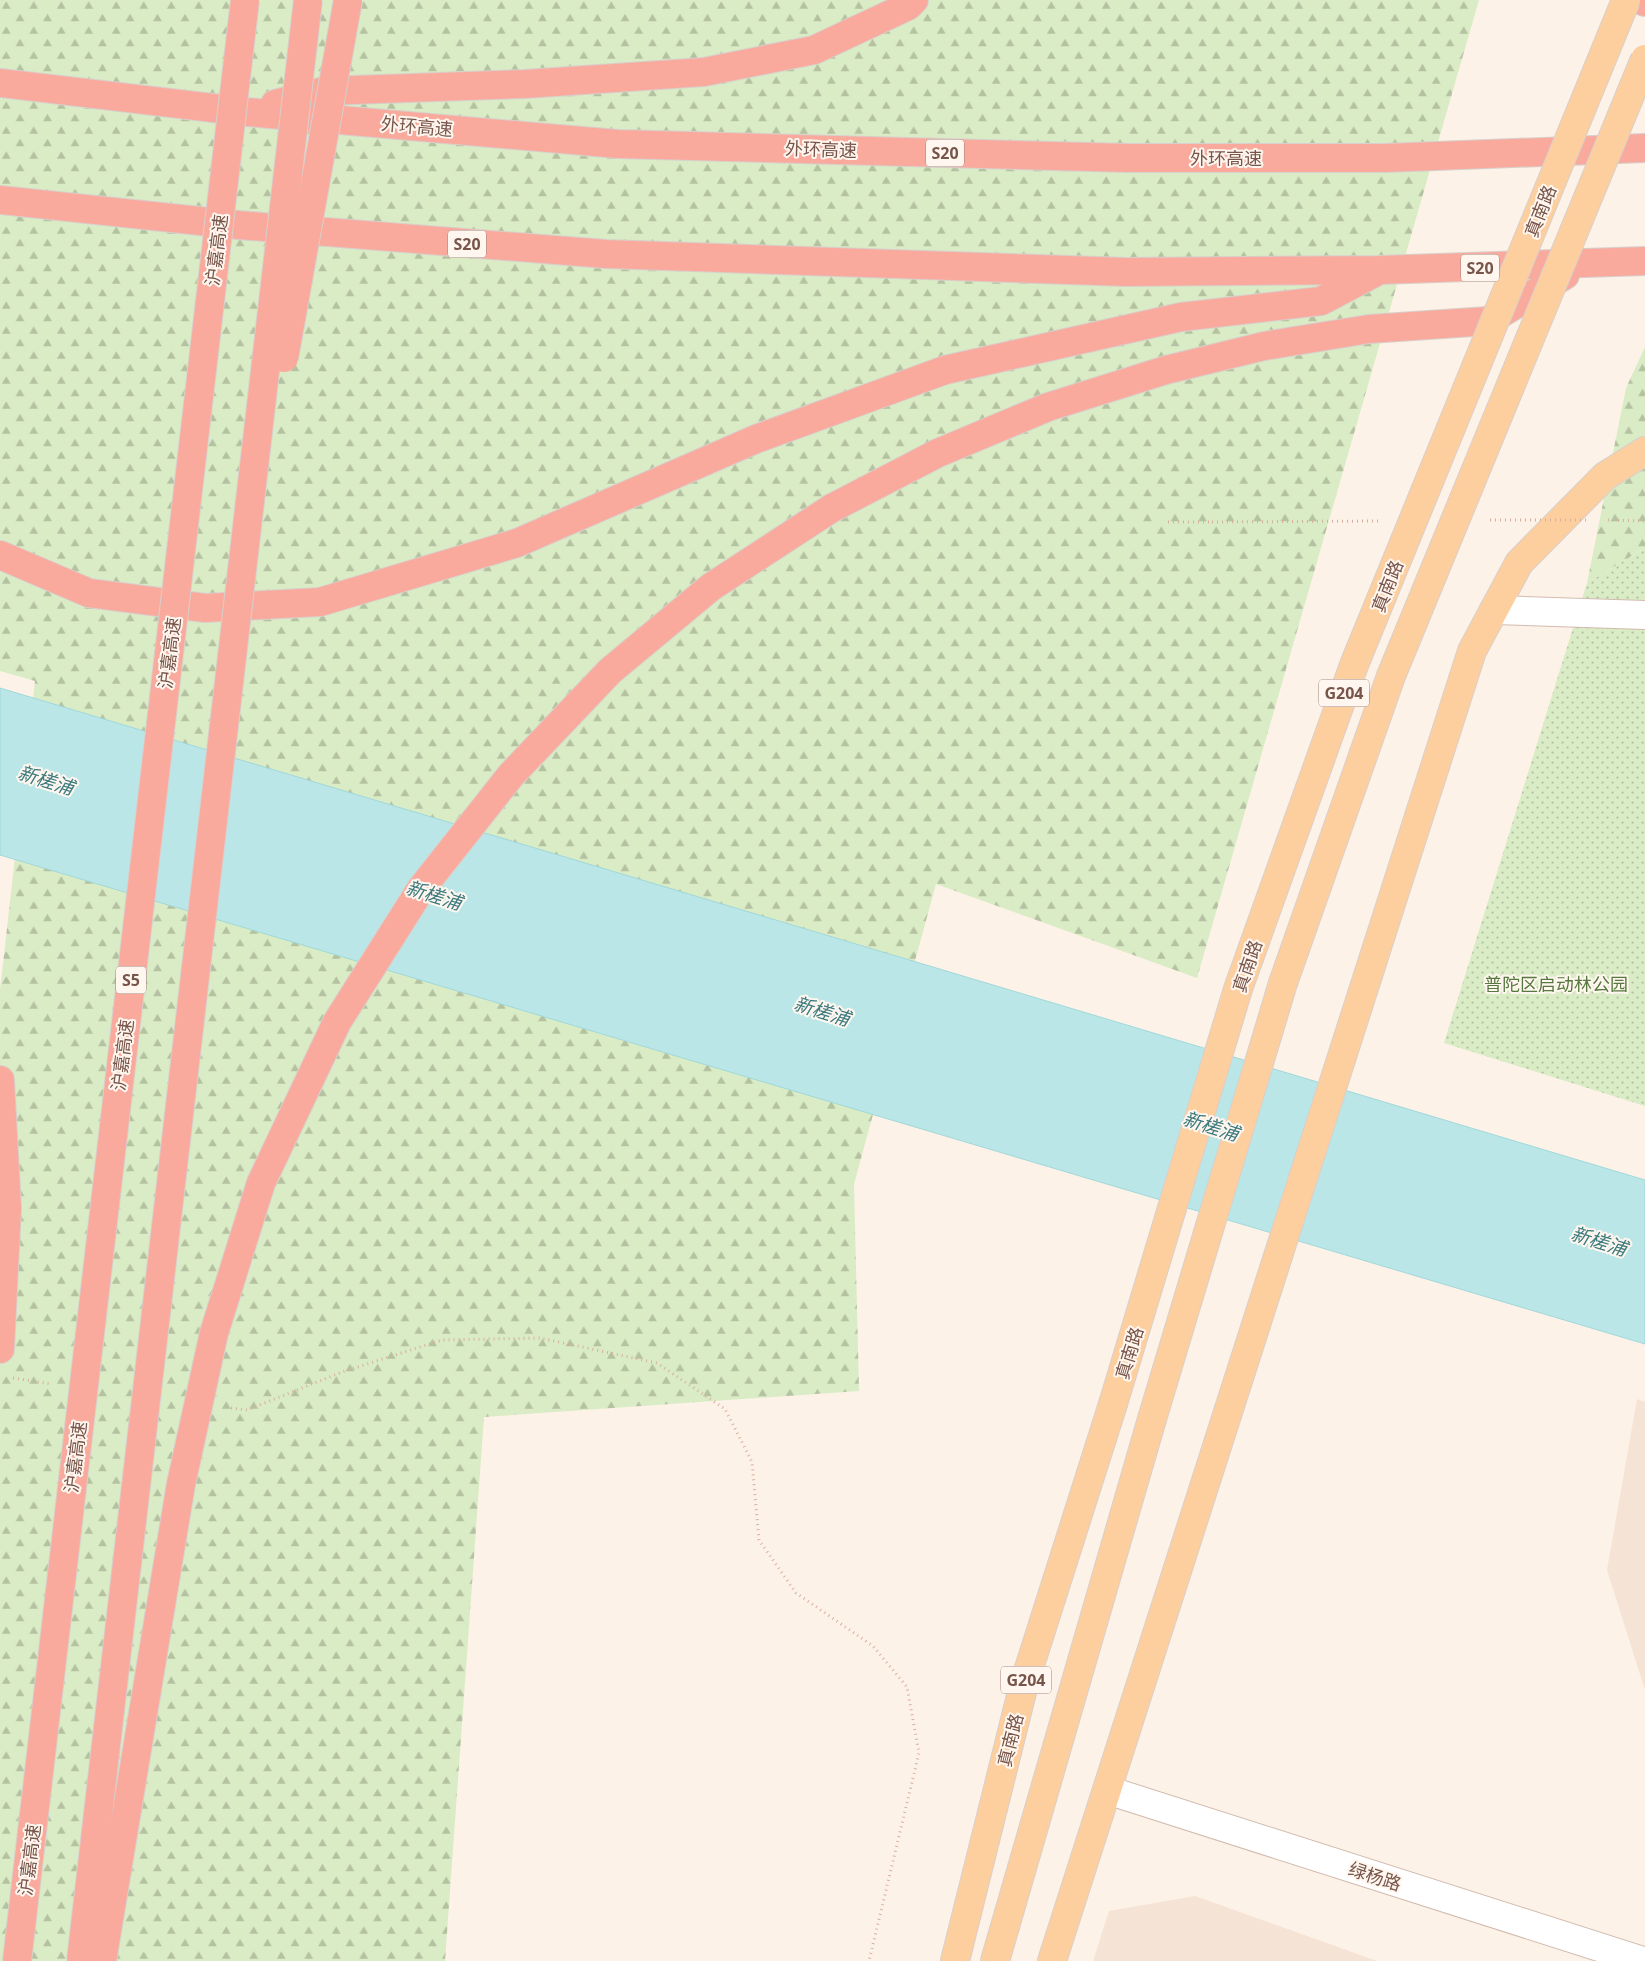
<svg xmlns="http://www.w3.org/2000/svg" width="1645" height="1961" font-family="'Open Sans','Noto Sans SC',sans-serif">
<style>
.residential{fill:#f5e3d5}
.forest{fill:url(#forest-firs)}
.park{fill:url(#park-dots)}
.water{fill:#bbe6e8;stroke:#a0d8da}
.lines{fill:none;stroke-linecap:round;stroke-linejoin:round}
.minor-casing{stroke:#d2bbaf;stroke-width:30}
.major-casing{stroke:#d9cfcc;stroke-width:30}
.highway-casing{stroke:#d9cfcc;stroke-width:30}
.path{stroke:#d9b0a0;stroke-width:3;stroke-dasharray:1 4;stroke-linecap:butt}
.minor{stroke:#fff;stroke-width:28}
.major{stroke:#fdcf9e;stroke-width:28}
.highway{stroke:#f9aa9d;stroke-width:28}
.major-bridge-casing{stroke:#d9cfcc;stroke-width:30;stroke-linecap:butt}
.highway-bridge-casing{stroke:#d9cfcc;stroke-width:30;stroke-linecap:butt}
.path-bridge{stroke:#d9b0a0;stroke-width:3;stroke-dasharray:1 4;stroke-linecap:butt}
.major-bridge{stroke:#fdcf9e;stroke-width:28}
.highway-bridge{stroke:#f9aa9d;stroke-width:28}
.labels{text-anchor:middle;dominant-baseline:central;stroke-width:4;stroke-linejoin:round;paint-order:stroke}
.shield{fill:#fff7ef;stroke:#a0867c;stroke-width:1}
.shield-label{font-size:16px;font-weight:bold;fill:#78554a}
.street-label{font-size:18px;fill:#78554a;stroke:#fff7ef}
.park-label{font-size:18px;fill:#56793f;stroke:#fff7ef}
.water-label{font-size:19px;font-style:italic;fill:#3c7a7e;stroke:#fff7ef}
</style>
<defs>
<pattern id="forest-firs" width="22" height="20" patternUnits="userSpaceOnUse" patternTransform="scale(1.25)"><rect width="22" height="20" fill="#d9ecc5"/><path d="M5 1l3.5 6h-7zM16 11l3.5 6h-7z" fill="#b5c2a2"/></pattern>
<pattern id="park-dots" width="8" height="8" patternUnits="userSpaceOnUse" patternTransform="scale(1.25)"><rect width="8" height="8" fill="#d9ecc5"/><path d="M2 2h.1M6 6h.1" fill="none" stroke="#b5c2a2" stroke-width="1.8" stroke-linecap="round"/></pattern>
</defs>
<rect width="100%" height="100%" fill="#fdf2e7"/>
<g class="residential">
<polygon points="1637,1399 1645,1402 1645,1690 1607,1570"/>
<polygon points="1195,1896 1377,1961 1093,1961 1109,1911"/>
</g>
<g class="forest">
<polygon points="0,0 1479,0 1197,978 936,884 854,1184 859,1391 484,1417 445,1961 0,1961 0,990 35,681 0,671"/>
<polygon points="1645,347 1645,548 1587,583 1626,388"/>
</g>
<polygon class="park" points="1645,548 1645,1106 1444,1043 1587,583"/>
<polygon class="water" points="0,688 1645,1180 1645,1344 0,855"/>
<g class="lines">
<g class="minor-casing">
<g id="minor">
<polyline points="1494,610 1645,615"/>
<polyline points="1107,1790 1643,1961"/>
</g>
</g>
<g class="major-casing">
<g id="major">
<polyline points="955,1961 1024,1684 1113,1404"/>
<polyline points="995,1961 1152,1419"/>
<polyline points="1052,1961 1472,651 1519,563 1605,476 1645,451"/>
</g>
</g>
<g class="highway-casing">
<g id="highway">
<polyline points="1640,0 1645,2"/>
<polyline points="0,83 247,112 618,144 1128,158 1385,158 1645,148"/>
<polyline points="275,104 324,91 525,84 704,72 814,50 908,6 914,0"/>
<polyline points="0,200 238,225 606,254 1126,272 1379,270 1645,261"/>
<polyline points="832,508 938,453 1048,407 1166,370 1264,346 1369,329 1488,321 1565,275"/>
<polyline points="0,555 89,593 205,608 320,602 517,543 756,439 945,370 1181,317 1321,301 1376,272"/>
<polyline points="0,1080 7,1208 0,1349"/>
</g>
</g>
<g class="path">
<polyline points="1608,520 1645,521"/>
<polyline points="1168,522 1212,522"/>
<polyline points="13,1378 51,1384"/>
<polyline points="231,1408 247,1410 342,1372 442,1340 540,1338 657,1363 725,1409 752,1462 759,1540 796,1593 873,1646 907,1687 919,1753 869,1961"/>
</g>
<use href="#minor" class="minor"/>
<use href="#major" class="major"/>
<use href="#highway" class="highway"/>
<g class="major-bridge-casing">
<g id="major-bridge">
<polyline points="1113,1404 1238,989 1354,665 1626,0"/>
<polyline points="1152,1419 1283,983 1391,676 1645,59"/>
</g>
</g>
<g class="highway-bridge-casing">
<g id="highway-bridge">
<polyline points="284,358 348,0"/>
<polyline points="17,1961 245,0"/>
<polyline points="81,1961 308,0"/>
<polyline points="102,1961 181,1484 214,1333 261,1183 337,1022 421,889 511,775 610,671 711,587 832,508"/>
</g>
</g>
<g class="path-bridge">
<polyline points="1490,520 1587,520"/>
<polyline points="1212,522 1379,521"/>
</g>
<use href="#major-bridge" class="major-bridge"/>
<use href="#highway-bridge" class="highway-bridge"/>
</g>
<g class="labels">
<g class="shield">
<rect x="926" y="139.5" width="38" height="27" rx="4"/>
<rect x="448" y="230.5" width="38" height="27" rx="4"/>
<rect x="1461" y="254.5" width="38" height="27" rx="4"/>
<rect x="1319" y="679.5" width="50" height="27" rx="4"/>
<rect x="116" y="966.5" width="30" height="27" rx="4"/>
<rect x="1001" y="1666.5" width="50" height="27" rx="4"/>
</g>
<g class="shield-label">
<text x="945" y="153">S20</text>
<text x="467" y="244">S20</text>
<text x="1480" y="268">S20</text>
<text x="1344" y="693">G204</text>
<text x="131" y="980">S5</text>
<text x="1026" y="1680">G204</text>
</g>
<g class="street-label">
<text transform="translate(417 126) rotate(5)">外环高速</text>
<text transform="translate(821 149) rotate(2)">外环高速</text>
<text x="1226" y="158">外环高速</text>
<text transform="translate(1540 211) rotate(-68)">真南路</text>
<text transform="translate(216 250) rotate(-83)">沪嘉高速</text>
<text transform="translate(1387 586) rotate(-68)">真南路</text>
<text transform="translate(169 653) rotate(-83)">沪嘉高速</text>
<text transform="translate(1247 966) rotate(-71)">真南路</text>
<text transform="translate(122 1055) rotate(-83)">沪嘉高速</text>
<text transform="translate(1129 1353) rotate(-73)">真南路</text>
<text transform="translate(75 1457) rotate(-83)">沪嘉高速</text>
<text transform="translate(1010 1740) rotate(-76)">真南路</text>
<text transform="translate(29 1860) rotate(-83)">沪嘉高速</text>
<text transform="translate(1375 1876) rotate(18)">绿杨路</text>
</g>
<g class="park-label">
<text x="1556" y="984">普陀区启动林公园</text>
</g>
<g class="water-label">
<text transform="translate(46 780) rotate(17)">新槎浦</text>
<text transform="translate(434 895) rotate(17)">新槎浦</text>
<text transform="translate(822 1011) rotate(17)">新槎浦</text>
<text transform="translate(1211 1126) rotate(17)">新槎浦</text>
<text transform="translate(1599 1241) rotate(17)">新槎浦</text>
</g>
</g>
</svg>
